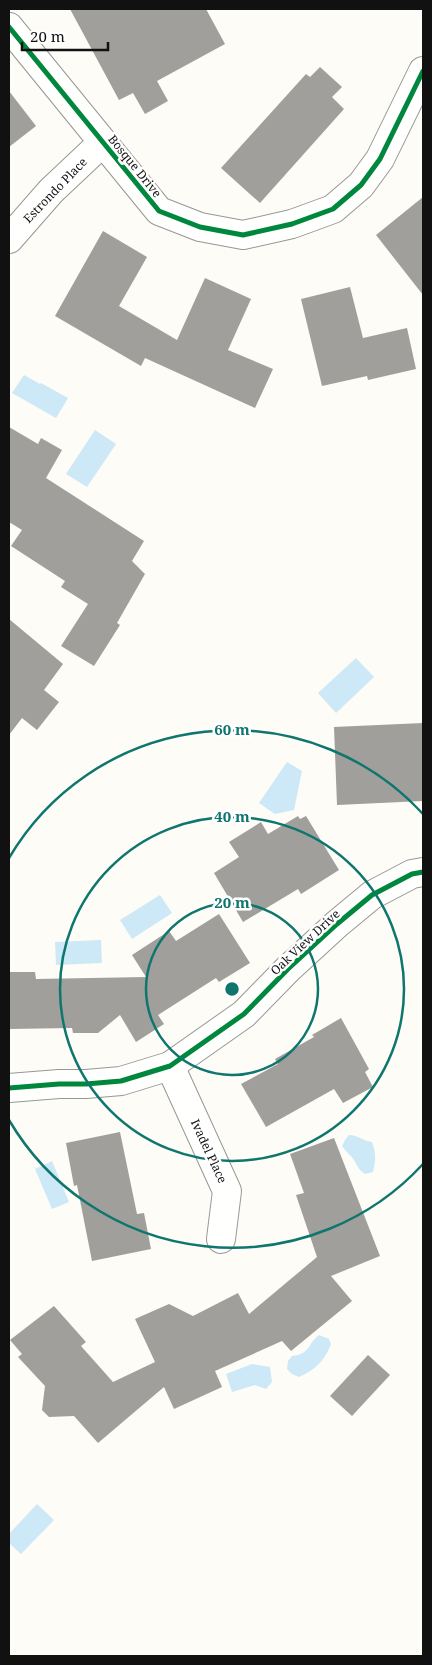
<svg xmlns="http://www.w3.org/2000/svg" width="432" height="1665" font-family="'Noto Serif',serif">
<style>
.water{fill:#cde8f7}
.building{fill:#a19f9c}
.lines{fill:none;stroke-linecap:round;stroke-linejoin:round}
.minor-casing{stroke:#979795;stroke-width:30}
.minor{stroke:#fffffe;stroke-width:28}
.cycleway-casing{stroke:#fff;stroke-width:8}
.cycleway{stroke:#00873e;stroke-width:5}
.ring{fill:none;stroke:#0f766e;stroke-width:2.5}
.labels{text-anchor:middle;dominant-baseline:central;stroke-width:5;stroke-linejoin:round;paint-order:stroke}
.street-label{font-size:12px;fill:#111;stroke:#fff}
.centre{fill:#0f766e;stroke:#fff;stroke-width:2.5}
.ring-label{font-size:15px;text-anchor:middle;font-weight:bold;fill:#0f766e;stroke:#fff;stroke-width:5;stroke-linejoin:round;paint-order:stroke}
</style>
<rect width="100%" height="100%" fill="#fdfcf7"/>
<g class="water">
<polygon points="24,375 40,384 41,383 68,398 56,418 12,393"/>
<polygon points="95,430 116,444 87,487 66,474"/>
<polygon points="356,658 374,677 336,713 318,693"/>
<polygon points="287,762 302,771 294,810 275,814 259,803"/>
<polygon points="160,895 172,913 132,939 120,920"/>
<polygon points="101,940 102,963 56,965 55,942"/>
<path d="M349 1135C358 1135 363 1141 372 1142 376 1153 376 1161 373 1172L365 1174C357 1168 359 1168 354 1160 351 1155 346 1152 342 1146L345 1140Z"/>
<polygon points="52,1161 69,1202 52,1209 35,1169"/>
<path d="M319 1335 329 1339 331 1344C325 1360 315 1370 299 1377L292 1374 287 1369 288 1361 292 1356C311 1354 307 1344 319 1335Z"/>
<polygon points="252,1364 270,1367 272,1382 266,1389 255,1385 232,1392 226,1374"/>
<polygon points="37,1504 54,1520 21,1554 9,1543 9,1534"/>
</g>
<g class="building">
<polygon points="70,9 206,9 225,44 157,81 168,101 145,114 133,93 119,100"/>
<polygon points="320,67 342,87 332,97 344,109 260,203 221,168 306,74 310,77"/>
<polygon points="9,91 36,126 9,147"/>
<polygon points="423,197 423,295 376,235"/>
<polygon points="103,231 147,257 119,306 177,340 205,278 251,299 228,350 273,369 255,408 145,358 141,366 55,316"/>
<polygon points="350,287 363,338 407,328 416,369 368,380 367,376 322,386 301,299"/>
<polygon points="9,427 38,444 41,438 62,450 46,478 144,541 132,561 145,574 117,623 120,625 94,666 61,646 88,604 61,587 65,581 11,546 22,530 9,522"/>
<polygon points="9,619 63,664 44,690 59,702 37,730 22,718 9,735"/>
<polygon points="423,723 423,801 337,805 334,727"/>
<polygon points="298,816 300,819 306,816 339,870 301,894 298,889 243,922 214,873 239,857 229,842 261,822 268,834"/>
<polygon points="219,914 250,963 219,982 216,978 158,1015 164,1024 136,1042 120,1015 98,1033 73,1033 72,1028 9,1029 9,972 35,972 36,979 146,977 132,955 169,931 176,941"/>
<polygon points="341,1018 369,1069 365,1072 373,1087 343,1103 334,1089 266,1127 241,1084 278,1064 275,1059 314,1037 312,1035"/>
<polygon points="120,1132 137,1214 144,1213 151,1249 92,1261 77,1185 74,1186 66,1143"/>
<polygon points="334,1138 380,1256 331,1276 352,1301 291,1351 282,1341 215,1371 222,1387 174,1409 164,1387 98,1443 74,1416 49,1417 42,1410 45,1386 18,1357 22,1354 10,1340 54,1306 86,1342 81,1346 113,1382 155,1362 135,1319 169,1304 193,1316 238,1293 249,1314 317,1257 296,1195 304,1193 290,1154"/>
<polygon points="368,1355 390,1375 352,1416 330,1396"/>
</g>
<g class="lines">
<g class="minor-casing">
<g id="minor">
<polyline points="9,27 159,211 200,227 243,235 292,224 333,209 361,185 380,159 423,71"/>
<polyline points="9,239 51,191 103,142"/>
<polyline points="170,1066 227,1191 221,1239"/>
<polyline points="9,1088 59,1084 86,1084 121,1081 170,1066 244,1014 288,969 337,924 372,895 412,874 423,872"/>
</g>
</g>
<use href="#minor" class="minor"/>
<g class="cycleway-casing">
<g id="cycleway">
<polyline points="9,27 159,211 200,227 243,235 292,224 333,209 361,185 380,159 423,71"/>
<polyline points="9,1088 59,1084 86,1084 121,1081 170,1066 244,1014 288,969 337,924 372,895 412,874 423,872"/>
</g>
</g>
<use href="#cycleway" class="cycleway"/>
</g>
<g class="ring">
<circle cx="232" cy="989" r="86"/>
<circle cx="232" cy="989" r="172"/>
<path d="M423 1164A259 259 0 0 1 9 1120M9 858A259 259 0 0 1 423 814"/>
</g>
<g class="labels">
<g class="street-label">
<text transform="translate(135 166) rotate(51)">Bosque Drive</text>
<text transform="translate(55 190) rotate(-46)">Estrondo Place</text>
<text transform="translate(305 942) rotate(-43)">Oak View Drive</text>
<text transform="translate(209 1151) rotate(65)">Ivadel Place</text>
</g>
</g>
<circle cx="232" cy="989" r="8" class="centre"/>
<g class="ring-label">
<text x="232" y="735">60 m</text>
<text x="232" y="822">40 m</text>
<text x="232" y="908">20 m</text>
</g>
<rect width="432" height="1665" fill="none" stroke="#111111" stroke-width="20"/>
<path d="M22 42v8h86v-8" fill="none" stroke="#111111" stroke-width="2.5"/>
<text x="30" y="42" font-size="15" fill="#111111" stroke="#ffffff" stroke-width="4" paint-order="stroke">20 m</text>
</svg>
